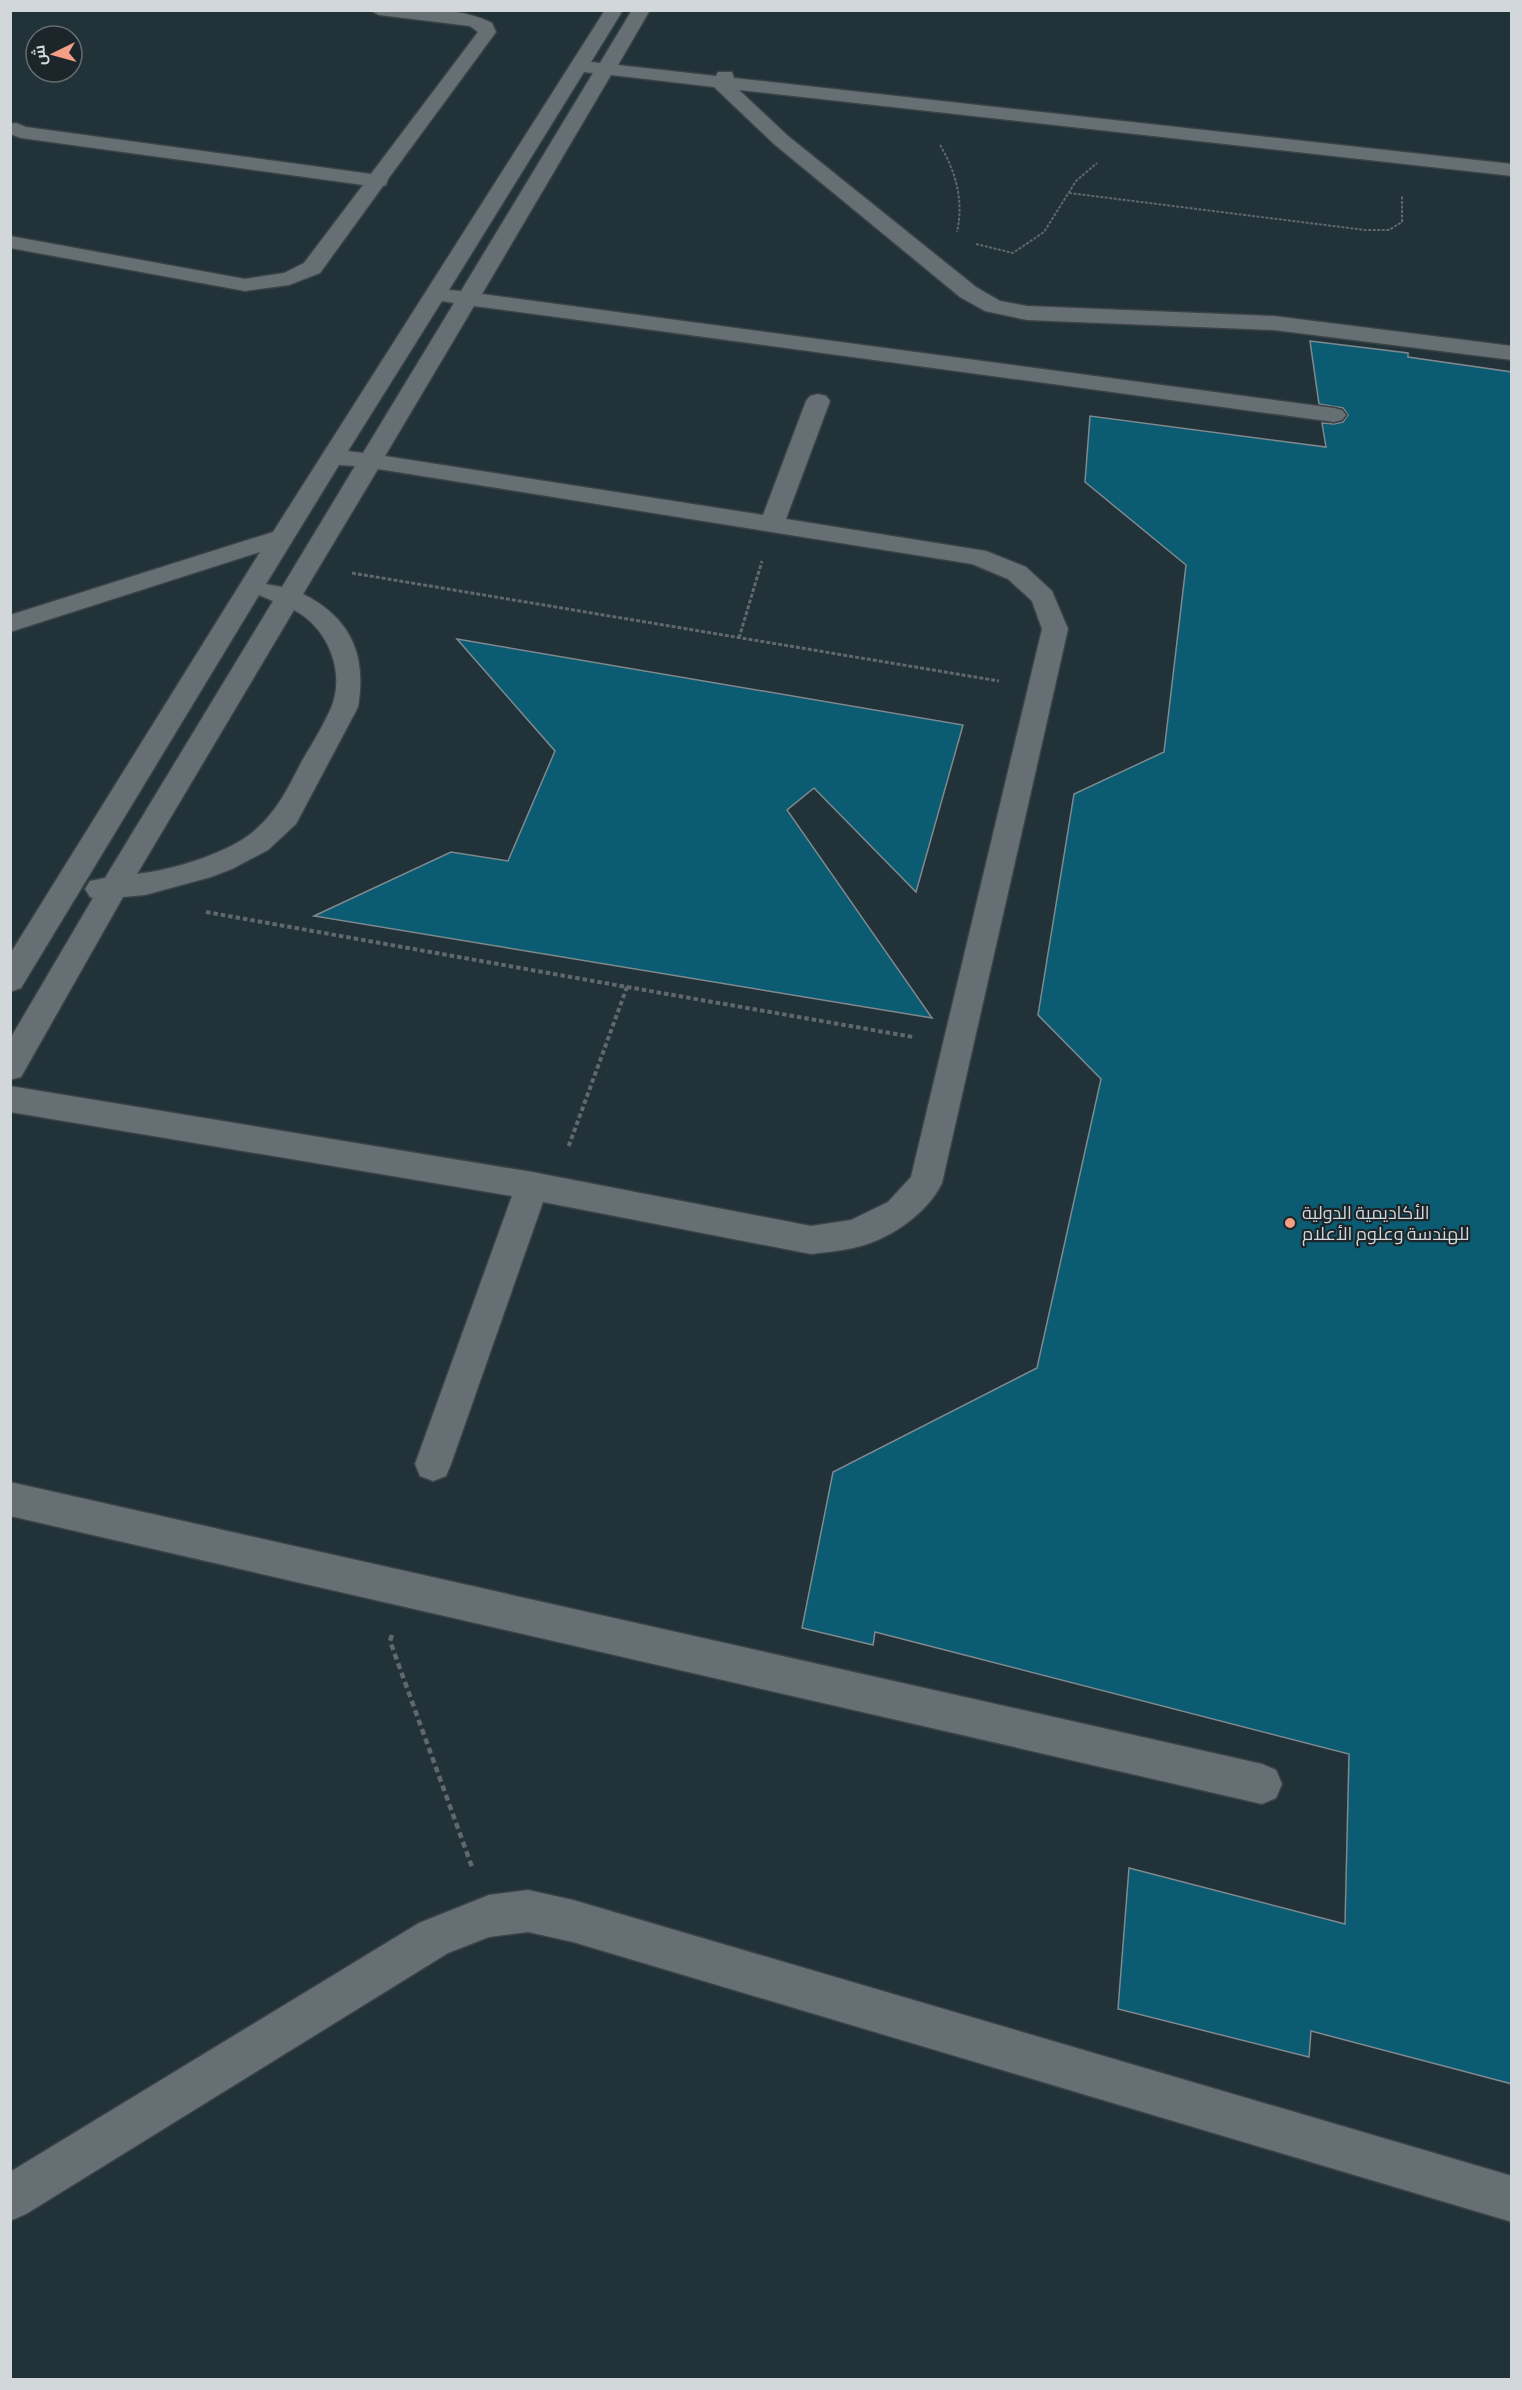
<svg xmlns="http://www.w3.org/2000/svg" width="1522" height="2390" font-family="'Crimson Pro',Cairo,serif">
<style>
.built{fill:#223239;fill-rule:evenodd}
.building{fill:#0b5b73;stroke:#7f898e;stroke-width:1.5}
.lines{fill:none;stroke-linecap:round;stroke-linejoin:round}
.minor-casing{stroke:#3c4246;stroke-width:3}
.path-far3{stroke:#60686c;stroke-width:2;stroke-dasharray:3 1.5;stroke-linecap:butt}
.path-far2{stroke:#60686c;stroke-width:3;stroke-dasharray:4 2;stroke-linecap:butt}
.path-far1{stroke:#60686c;stroke-width:4;stroke-dasharray:4.5 3;stroke-linecap:butt}
.path{stroke:#60686c;stroke-width:4.5;stroke-dasharray:6 4;stroke-linecap:butt}
.minor{fill:#667074;fill-rule:evenodd}
.poi-dot{fill:#f39f86;stroke:#1c2529;stroke-width:2}
.labels{text-anchor:middle;dominant-baseline:central;stroke-width:4.5;stroke-linejoin:round;paint-order:stroke}
.poi-label{font-size:18px;fill:#d1d7da;stroke:#1c2529;text-anchor:start}
</style>
<rect width="100%" height="100%" fill="#1c2529"/>
<path class="built" d="M11 11H1511V2379H11ZM36 36H72V72H36Z"/>
<g class="building">
<polygon points="1310,341 1408,353 1408,357 1512,372 1512,2084 1311,2031 1309,2057 1118,2009 1129,1868 1345,1924 1349,1754 875,1632 873,1645 802,1628 833,1472 1037,1368 1101,1079 1038,1015 1074,794 1164,752 1186,565 1085,482 1090,416 1326,447 1322,423 1334,424 1343,422 1348,415 1343,408 1319,404"/>
<polygon points="457,639 963,725 916,892 814,788 787,810 932,1018 314,916 451,852 508,861 555,751"/>
</g>
<g class="lines">
<g class="minor-casing">
<g id="minor">
<path d="M370 10C410 10 457 5 492 23L496 32 388 179 386 185 383 186 320 273 289 285 245 291 10 248V236L245 279 284 273 304 263 363 185 21 138 10 134V124L16 123 26 127 371 174 478 32 470 26 379 15Z"/>
<path d="M605 10H623L591 62 600 63 632 10H650L618 65 716 76 718 72H732L734 78 1512 164V176L739 90 788 136 976 287 1000 301 1027 306 1274 316 1512 346V360L1274 330 1027 320 985 311 960 297 774 144 714 87 611 75 482 294 1334 408 1342 410 1346 415 1342 420 1334 422 474 306 385 456 763 515 806 401 810 396 818 394 826 396 830 401 786 519 986 551 1026 567 1052 591 1068 629 942 1183C927 1214 888 1241 853 1248 840 1251 825 1252 811 1254L543 1202 451 1464 446 1476 433 1481 420 1476 415 1464 512 1196 10 1112V1086L532 1172 811 1226 851 1220 888 1202 911 1177 1042 629 1032 601 1008 579 972 564 378 469 303 594C351 618 367 655 358 707L296 824 268 850 232 869 211 877 145 895 123 897 21 1077 10 1080V1039L93 898 90 897 85 889 90 881 105 878 273 601 259 595 21 988 10 992V954L260 552 10 632V615L273 532ZM584 72 593 73 461 291 449 290ZM442 301 454 303 363 453 348 451ZM339 465 355 466 282 587 266 584ZM294 610C328 628 346 672 331 708 323 726 312 744 302 761 287 790 276 814 249 835 222 855 171 870 137 874Z"/>
<polygon points="10,1482 1262,1764 1276,1770 1282,1784 1276,1798 1262,1804 10,1516"/>
<polygon points="528,1890 573,1900 1512,2176 1512,2222 573,1942 528,1932 489,1937 448,1953 26,2214 10,2221 10,2172 419,1923 489,1895"/>
</g>
</g>
<g class="path-far3">
<path d="M940 145C956 172 964 201 957 232"/>
<polyline points="1069,193 1365,230 1389,230 1402,222 1402,195"/>
<polyline points="976,244 1013,253 1044,232 1076,181 1097,163"/>
</g>
<g class="path-far2">
<polyline points="352,573 999,681"/>
<polyline points="739,638 762,561"/>
</g>
<g class="path-far1">
<polyline points="206,912 627,987 568,1148"/>
<polyline points="627,987 913,1037"/>
</g>
<polyline class="path" points="392,1635 390,1641 472,1867"/>
<use href="#minor" class="minor"/>
</g>
<circle class="poi-dot" cx="1290" cy="1223" r="6"/>
<g class="labels">
<g class="poi-label">
<text x="1302" y="1213">الأكاديمية الدولية<tspan x="1302" dy="21">للهندسة وعلوم الأعلام</tspan></text>
</g>
</g>
<rect width="1522" height="2390" fill="none" stroke="#d1d7da" stroke-width="24"/>
<g transform="translate(54 54) rotate(265)"><circle r="28" fill="#1c2529" stroke="#646c70" stroke-width="1.5"/>
<path d="M0-4.5L10 22L0 15L-10 22Z" fill="#f39f86"/>
<text y="-9" font-size="16" font-weight="bold" text-anchor="middle" fill="#d1d7da">ش</text>
</g>
</svg>
